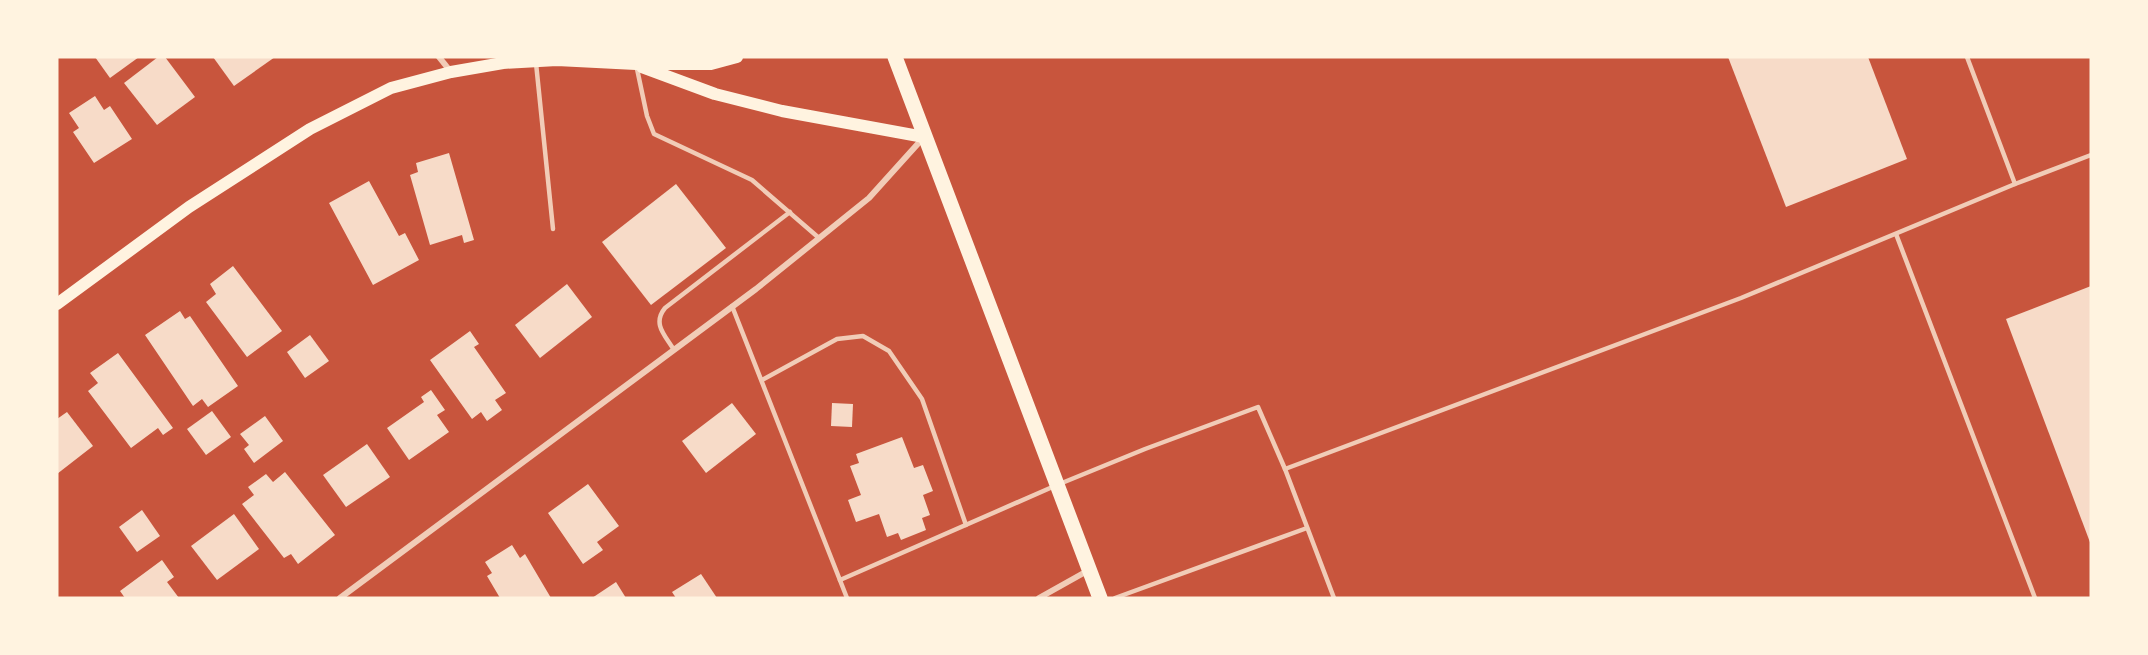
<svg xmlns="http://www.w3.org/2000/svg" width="2148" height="655" font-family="Cabin,sans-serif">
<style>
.building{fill:#f7dbc8}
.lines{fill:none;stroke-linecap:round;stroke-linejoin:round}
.service{stroke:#f1ccb7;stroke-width:4.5}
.minor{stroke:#f1ccb7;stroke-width:6}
.secondary{stroke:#fff3e0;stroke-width:12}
.primary{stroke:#fff3e0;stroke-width:15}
</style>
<rect width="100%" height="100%" fill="#c8553d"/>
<g class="building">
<polygon points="95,57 139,57 110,78"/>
<polygon points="158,57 165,57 195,97 157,125 124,83"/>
<polygon points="213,57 275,57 234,86"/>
<polygon points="1728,57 1868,57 1907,159 1786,207"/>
<polygon points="95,96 104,110 110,106 132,139 94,163 73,132 79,128 69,113"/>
<polygon points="449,153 474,240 464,243 462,235 430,245 410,175 418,172 416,163"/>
<polygon points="369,181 399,236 405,233 419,260 373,285 329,203"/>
<polygon points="676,184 726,248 651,305 602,242"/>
<polygon points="233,266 282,331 247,357 206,302 216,294 210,284"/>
<polygon points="567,284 592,317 540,358 515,325"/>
<polygon points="2091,286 2091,545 2006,319"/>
<polygon points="180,311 185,319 190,316 238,386 208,407 202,399 193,406 145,335"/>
<polygon points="470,331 479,344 474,347 506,393 495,400 502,410 487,421 481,412 472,419 430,360"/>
<polygon points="310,335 329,361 305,378 287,352"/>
<polygon points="118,353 173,428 163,435 158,428 131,448 88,391 98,383 90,373"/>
<polygon points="431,390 445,410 437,415 449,432 409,460 387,428 424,402 421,397"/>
<polygon points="732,403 756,434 706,473 682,441"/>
<polygon points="832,403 853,404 852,427 831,426"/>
<polygon points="212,411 231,437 206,455 187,429"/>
<polygon points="67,412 93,446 57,474 57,419"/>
<polygon points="265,416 283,441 254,463 244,449 249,445 240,434"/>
<polygon points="902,437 914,468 923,465 933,491 923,495 930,515 922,518 926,530 901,540 898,533 887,537 879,514 856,522 848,500 861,495 850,466 859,463 856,454"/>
<polygon points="367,444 390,477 346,507 323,475"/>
<polygon points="285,472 335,535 298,564 291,554 284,558 242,504 254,495 248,487 266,474 273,482"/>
<polygon points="588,484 619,526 597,542 603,550 583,564 548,513"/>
<polygon points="142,510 160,536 137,552 119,527"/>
<polygon points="234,514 259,549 217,580 191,546"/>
<polygon points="512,545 520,558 525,554 551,598 500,598 487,576 492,573 485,562"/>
<polygon points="162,560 174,577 167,582 179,598 125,598 120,591"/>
<polygon points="701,574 717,598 676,598 672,592"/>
<polygon points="616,582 626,598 592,598"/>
</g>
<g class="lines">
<g class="service">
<polyline points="637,57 636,64 647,116 654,134 752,180 819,238"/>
<polyline points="1967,57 2015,184"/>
<polyline points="536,63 553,229"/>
<polyline points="1896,234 2035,598"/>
<polyline points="732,306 847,598"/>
<path d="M674 350C665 335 652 324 665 308L790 212"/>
<polyline points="762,380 837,339 863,336 889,351 922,399 966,525"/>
<polyline points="1285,469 1334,598"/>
<polyline points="840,580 1057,485 1145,449 1258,407 1285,469 1741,298 2015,184 2091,155"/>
<polyline points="1115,598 1307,528"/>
</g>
<g class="minor">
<polyline points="439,57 451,72"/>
<polyline points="340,598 756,289 869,198 924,137"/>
<polyline points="1039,598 1089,570"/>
</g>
<g class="secondary">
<polyline points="642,67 715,94 782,111 924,137"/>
<polyline points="57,304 189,207 310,129 391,88 451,72 503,63 557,60 636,64 711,64 737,57"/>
</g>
<polyline class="primary" points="895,57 1100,598"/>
</g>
<rect width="2148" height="655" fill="none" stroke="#fff3e0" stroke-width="117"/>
</svg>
